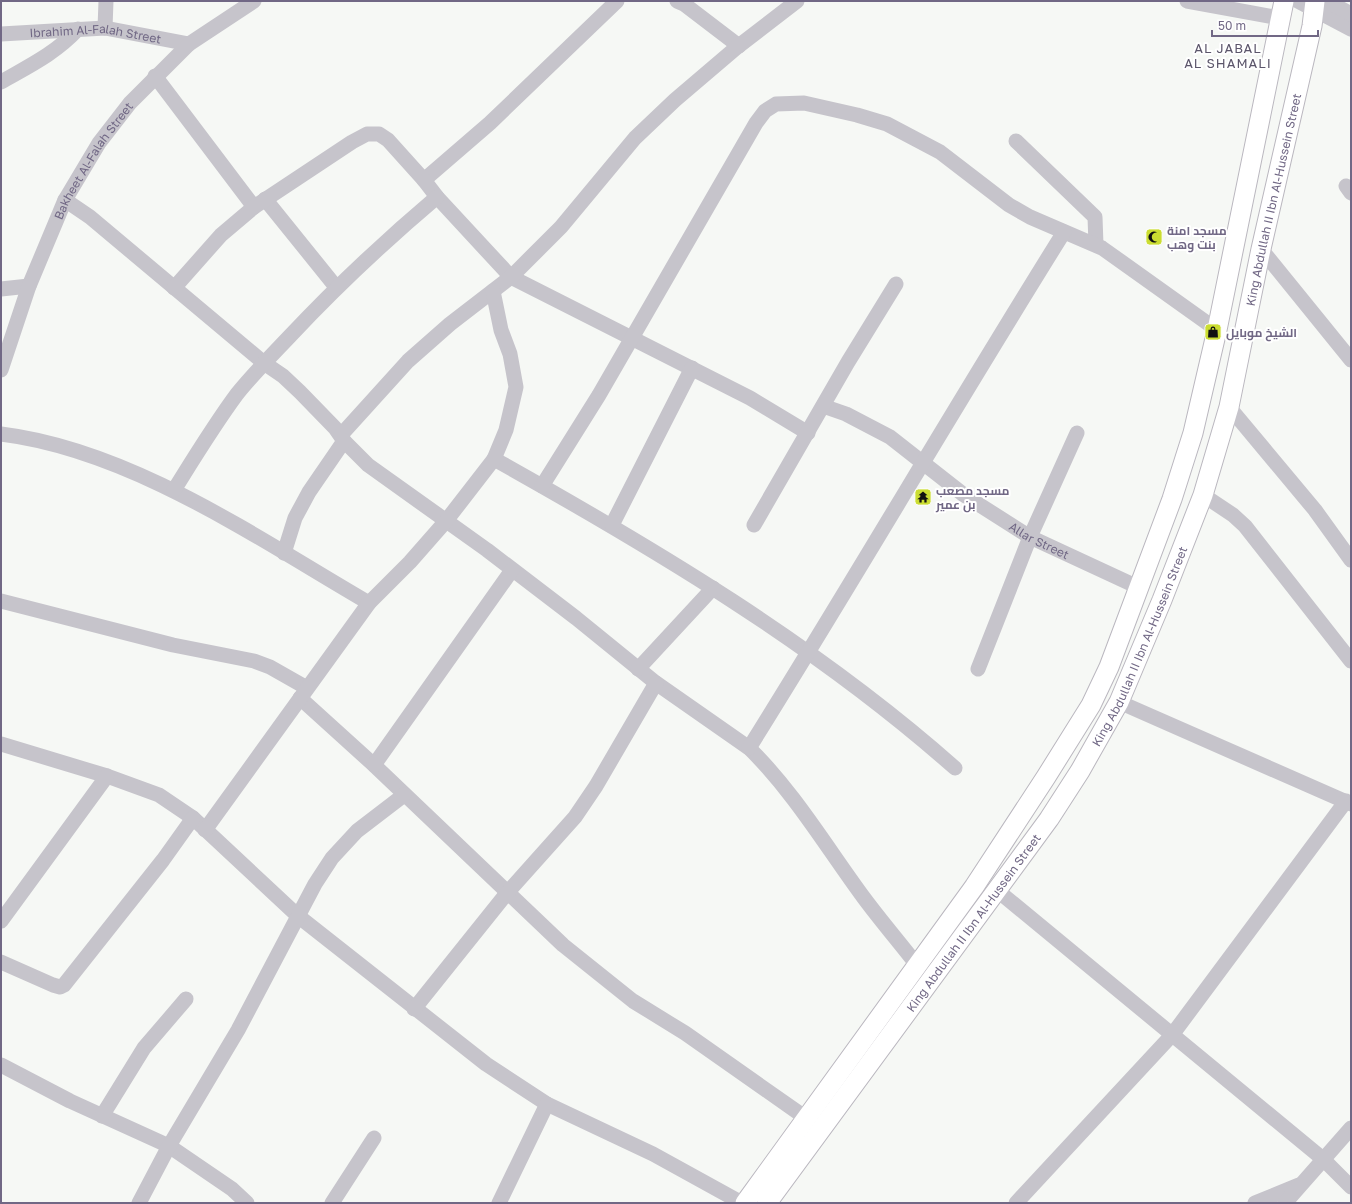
<svg xmlns="http://www.w3.org/2000/svg" width="1352" height="1204" font-family="'Golos Text',Cairo,sans-serif">
<style>
.lines{fill:none;stroke-linecap:round;stroke-linejoin:round}
.major-casing{stroke:#bab7bf;stroke-width:21}
.minor{stroke:#c6c4cb;stroke-width:15}
.major{stroke:#fff;stroke-width:19}
.labels{text-anchor:middle;dominant-baseline:central;stroke-width:4;stroke-linejoin:round;paint-order:stroke}
.street-label{font-size:12px;fill:#716885;stroke:#fff}
.poi-label{font-size:12px;font-weight:bold;fill:#716885;stroke:#fff;text-anchor:start}
.neighbourhood-label{font-size:13px;letter-spacing:1px;fill:#5c566b;stroke:#fff}
</style>
<rect width="100%" height="100%" fill="#f6f8f5"/>
<g class="lines">
<g class="major-casing">
<g id="major">
<polyline points="745,1203 974,887 1046,777 1091,705 1109,667 1172,499 1193,433 1217,330 1284,1"/>
<path id="s4" d="M767 1203 1049 819 1080 771 1119 702 1162 600 1203 495 1229 407 1261 249 1312 26 1315 1"/>
</g>
</g>
<g class="minor">
<polyline points="677,1 684,4 739,46"/>
<polyline points="1187,1 1280,18"/>
<polyline points="1298,1 1351,29"/>
<polyline points="1327,1 1351,14"/>
<polyline points="105,28 106,1"/>
<path id="s1" d="M1 34 105 28 189 44"/>
<polyline points="155,76 254,207"/>
<path d="M1 82C29 66 56 53 78 29"/>
<polyline points="1016,141 1095,217 1096,245"/>
<polyline points="424,180 490,123 617,1"/>
<polyline points="1346,186 1351,193"/>
<polyline points="265,199 336,287"/>
<path d="M65 200 90 217 264 363 283 376 300 392 335 428 344 441 368 465 487 550 576 618 656 683 749 748C794 792 827 848 864 898 881 921 900 943 917 965"/>
<polyline points="1261,249 1351,360"/>
<polyline points="174,288 221,235 254,207 352,142 367,134 379,134 388,140 424,180 437,197 511,277 750,398 808,433"/>
<polyline points="1,289 29,286"/>
<path id="s2" d="M1 370 29 286 65 200 99 143 130 103 189 44 254 1"/>
<path id="s3" d="M823 406 846 414 890 437 964 495 1030 537 1140 588"/>
<polyline points="1229,407 1315,510 1351,560"/>
<path d="M1 434C131 450 257 538 369 603"/>
<polyline points="341,435 408,361 450,324 511,277 561,227 635,138 675,100 736,48 797,1"/>
<path d="M494 459C655 549 816 645 955 768"/>
<polyline points="542,486 599,395 756,123 765,111 776,104 804,103 857,115 887,124 940,152 1009,205 1030,217 1102,248 1217,330"/>
<path d="M174 490C194 458 214 425 237 394 253 374 272 355 290 336 336 287 385 241 437 197"/>
<polyline points="1203,495 1233,515 1245,526 1351,661"/>
<polyline points="612,525 692,368"/>
<polyline points="754,525 848,362 896,284"/>
<polyline points="284,553 295,518 309,492 344,441"/>
<polyline points="1,601 173,645 254,661 270,667 307,688"/>
<polyline points="638,669 713,588"/>
<polyline points="978,669 1030,537 1077,433"/>
<polyline points="300,698 374,765 563,945 633,1001 685,1033 806,1118"/>
<polyline points="1119,702 1351,804"/>
<polyline points="1,744 107,776 159,795 193,818 298,916 486,1064 547,1104 653,1154 742,1203"/>
<path d="M749 748C856 577 957 403 1064 232"/>
<polyline points="374,765 512,570"/>
<polyline points="205,830 369,603 410,562 446,521 494,459 506,430 516,387 510,354 501,330 493,291"/>
<polyline points="998,891 1323,1159 1351,1187"/>
<polyline points="1,921 107,776"/>
<polyline points="1,962 53,985 60,987 64,985 163,860 193,818"/>
<polyline points="414,1009 507,893 575,817 596,786 656,683"/>
<polyline points="1,1065 70,1101 169,1146 232,1189 247,1203"/>
<polyline points="102,1116 144,1048 186,999"/>
<polyline points="139,1203 169,1146 238,1030 315,884 332,858 357,831 404,795"/>
<polyline points="332,1203 374,1138"/>
<polyline points="499,1203 547,1104"/>
<polyline points="1016,1203 1172,1035 1346,801"/>
<polyline points="1255,1203 1299,1185"/>
<polyline points="1285,1203 1351,1128"/>
</g>
<use href="#major" class="major"/>
</g>
<defs>
<g id="mosque-square" transform="scale(0.9)"><rect x="-9" y="-9" width="18" height="18" rx="4" fill="#cbdd31" stroke="#fff"/><path d="M3.5-4.9A6 6 0 1 0 3.5 4.9A5 5 0 1 1 3.5-4.9Z" fill="#111"/></g>
<g id="shop-square" transform="scale(0.9)"><rect x="-9" y="-9" width="18" height="18" rx="4" fill="#cbdd31" stroke="#fff"/><path d="M-5-2.5h2.3a2.7 3.5 0 0 1 5.4 0H5L5.5 6h-11ZM-1.5-2.5h3a1.5 2.3 0 0 0-3 0Z" fill="#111"/></g>
<g id="temple-square" transform="scale(0.9)"><rect x="-9" y="-9" width="18" height="18" rx="4" fill="#cbdd31" stroke="#fff"/><path d="M0-6L5-2H3V0L6.5 2.5H4V6H1.5V3h-3V6H-4V2.5H-6.5L-3 0V-2H-5Z" fill="#111"/></g>
</defs>
<g fill-rule="evenodd">
<use href="#mosque-square" x="1154" y="237"/>
<use href="#shop-square" x="1213" y="332"/>
<use href="#temple-square" x="923" y="497"/>
</g>
<g class="labels">
<g class="street-label">
<text stroke="none"><textPath href="#s1" startOffset="95">Ibrahim Al-Falah Street</textPath></text>
<text stroke="none"><textPath href="#s2" startOffset="230">Bakheet Al-Falah Street</textPath></text>
<text stroke="none"><textPath href="#s4" startOffset="1140">King Abdullah II Ibn Al-Hussein Street</textPath></text>
<text stroke="none"><textPath href="#s3" startOffset="256">Allar Street</textPath></text>
<text stroke="none"><textPath href="#s4" startOffset="672">King Abdullah II Ibn Al-Hussein Street</textPath></text>
<text stroke="none"><textPath href="#s4" startOffset="348">King Abdullah II Ibn Al-Hussein Street</textPath></text>
</g>
<g class="poi-label">
<text x="1167" y="230">مسجد امنة<tspan x="1167" dy="14">بنت وهب</tspan></text>
<text x="1226" y="332">الشيخ موبايل</text>
<text x="936" y="490">مسجد مصعب<tspan x="936" dy="14">بن عمير</tspan></text>
</g>
<g class="neighbourhood-label">
<text x="1228" y="48">AL JABAL<tspan x="1228" dy="15">AL SHAMALI</tspan></text>
</g>
</g>
<rect width="1352" height="1204" fill="none" stroke="#716885" stroke-width="4"/>
<path d="M1212 30v6h106v-6" fill="none" stroke="#716885" stroke-width="2"/>
<text x="1218" y="30" font-size="12" fill="#716885" stroke="#ffffff" stroke-width="3" paint-order="stroke">50 m</text>
</svg>
